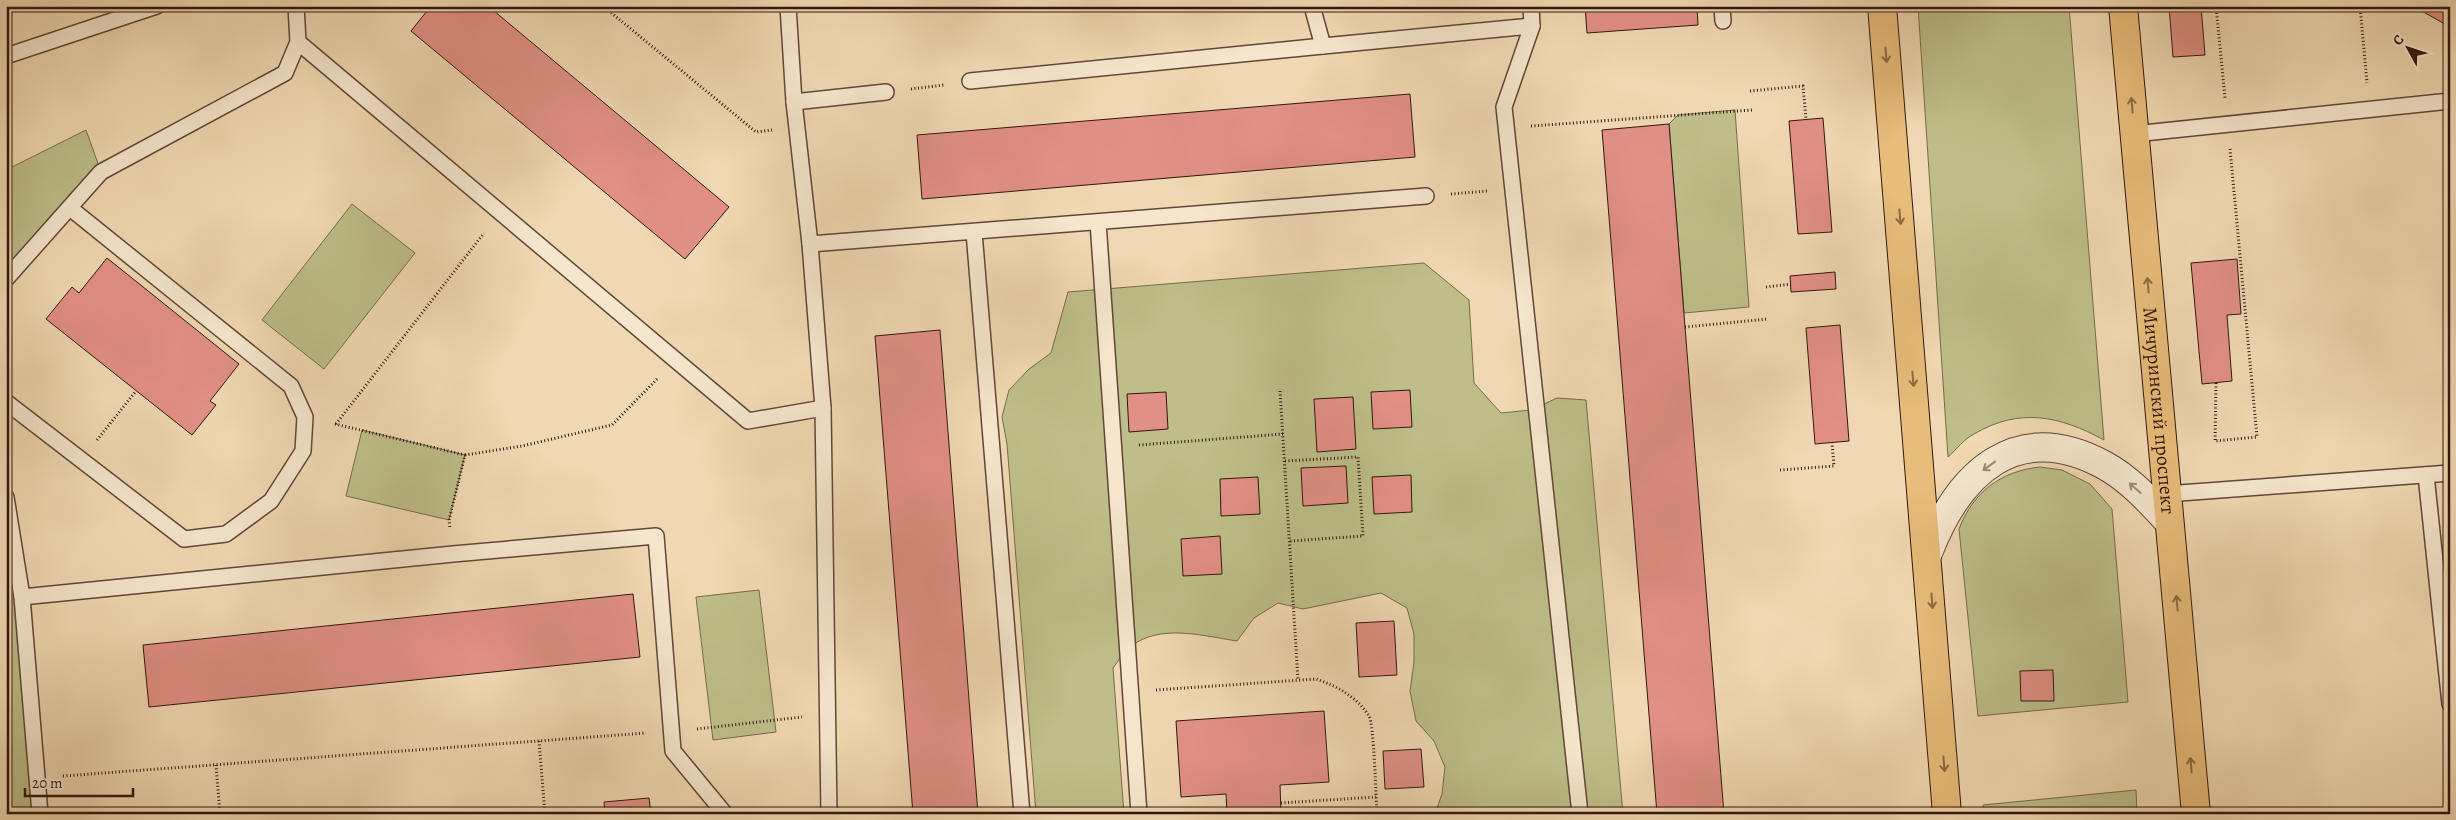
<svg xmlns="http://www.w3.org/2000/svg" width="2456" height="820" font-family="Alegreya,serif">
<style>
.green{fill:#bdbe89;stroke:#786a4b}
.building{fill:#e19085;stroke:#32170d}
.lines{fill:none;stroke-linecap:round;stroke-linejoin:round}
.service-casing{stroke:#624736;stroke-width:18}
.tertiary-casing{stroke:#624736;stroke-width:30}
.primary-casing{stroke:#32170d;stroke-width:30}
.path{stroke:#32170d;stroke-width:3;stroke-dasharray:1 2.5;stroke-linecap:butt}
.service{stroke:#f5e6cd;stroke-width:15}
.tertiary{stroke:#f5e6cd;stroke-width:28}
.primary{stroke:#e8bc79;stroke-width:28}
.oneway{stroke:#8d6a43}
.oneway2{stroke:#9d8977}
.labels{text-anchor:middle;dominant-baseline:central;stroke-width:4;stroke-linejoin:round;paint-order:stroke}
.street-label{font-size:20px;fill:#32170d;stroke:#f5e6cd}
</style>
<rect width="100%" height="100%" fill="#f0d8b2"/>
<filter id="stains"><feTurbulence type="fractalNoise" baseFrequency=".004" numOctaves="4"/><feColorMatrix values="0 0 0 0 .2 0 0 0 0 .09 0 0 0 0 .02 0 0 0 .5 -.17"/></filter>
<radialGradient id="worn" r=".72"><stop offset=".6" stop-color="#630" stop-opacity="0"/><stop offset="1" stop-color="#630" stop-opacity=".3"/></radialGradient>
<g class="green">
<path d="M1918 6H2069L2104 440C2060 416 2020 407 1974 434 1964 439 1956 450 1948 457Z"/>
<polygon points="1735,110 1749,307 1684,313 1669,124 1678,115"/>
<polygon points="86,130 101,172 6,279 6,170"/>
<polygon points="352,204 415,253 324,369 262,320"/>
<path d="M1424 263 1469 300 1474 383 1501 413 1531 410 1557 398 1586 400 1623 814H1435L1442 794 1445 767 1434 741 1416 721 1410 691 1414 662V634L1407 608 1381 593 1303 609 1278 603 1254 618 1237 641C1203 636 1160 623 1130 647 1123 652 1118 662 1113 668L1124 814H1036L1007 444 1002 417 1009 390 1029 369 1051 353 1068 292Z"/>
<polygon points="362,430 465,455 449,520 346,496"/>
<path d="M2040 467 2062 470 2090 484 2112 509 2128 702 1978 716 1959 529C1973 492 2001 471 2040 467Z"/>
<polygon points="6,516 40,814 6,814"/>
<polygon points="759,590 776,732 713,740 696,597"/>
<polygon points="2136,790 2137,814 1984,814 1983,805"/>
</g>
<g class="building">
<polygon points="431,6 488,6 729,207 685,259 411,31"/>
<polygon points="1585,6 1697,6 1698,25 1587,33"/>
<polygon points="2169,6 2201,6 2205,55 2173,57"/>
<polygon points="2418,6 2450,6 2450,27 2420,10"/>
<polygon points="1410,94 1415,157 922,199 917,135"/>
<polygon points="1823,118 1832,232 1798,234 1789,121"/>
<polygon points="1669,124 1685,327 1724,814 1657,814 1602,130"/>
<polygon points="107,258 239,364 210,401 216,405 192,435 46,319 72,287 79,293"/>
<polygon points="2237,259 2241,314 2227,315 2232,381 2202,384 2191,263"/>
<polygon points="1835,272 1836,289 1791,292 1790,276"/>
<polygon points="1840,325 1849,441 1815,444 1806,328"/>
<polygon points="940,330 978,814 913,814 875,336"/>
<polygon points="1410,390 1412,427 1373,429 1371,392"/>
<polygon points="1166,392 1168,429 1129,432 1127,394"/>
<polygon points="1353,397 1356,449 1317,452 1314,399"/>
<polygon points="1346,466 1348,503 1303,506 1301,468"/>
<polygon points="1411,475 1412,512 1374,514 1372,477"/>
<polygon points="1258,477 1260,514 1221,516 1220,479"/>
<polygon points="1220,536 1222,574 1183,576 1181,539"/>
<polygon points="633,594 640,657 149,707 143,645"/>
<polygon points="1394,621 1397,675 1359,677 1356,623"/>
<polygon points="2053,670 2054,701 2021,701 2020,671"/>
<polygon points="1324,711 1329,782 1280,785 1281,813 1291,814 1227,814 1226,794 1181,797 1176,721"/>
<polygon points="1421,749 1424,787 1385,789 1383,751"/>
<polygon points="649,798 651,814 605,814 604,802"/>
</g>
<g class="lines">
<g class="service-casing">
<g id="service">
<polyline points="788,6 794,102 810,244 823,408 829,814"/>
<polyline points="1722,6 1723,21"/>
<polyline points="1532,26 1504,107 1580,814"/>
<polyline points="298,42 748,421 823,408"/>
<polyline points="1323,46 1532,26 1531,6"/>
<polyline points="6,56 157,6"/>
<polyline points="970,81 1323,46 1312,6"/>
<polyline points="794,102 886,92"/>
<polyline points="2134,134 2450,101"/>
<polyline points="1098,222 1139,814"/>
<polyline points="974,232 1022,814"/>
<polyline points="810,244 1426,196"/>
<polyline points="6,279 101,172 285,73 298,42 296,6"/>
<polyline points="6,402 184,539 226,534 271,501 303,451 305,417 291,386 70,208"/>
<polyline points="2426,475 2450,704"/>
<polyline points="2166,494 2450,473"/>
<polyline points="6,497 22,597 40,814"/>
<polyline points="22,597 453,554 656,536 673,751 725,814"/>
</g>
</g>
<g class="tertiary-casing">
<path id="tertiary" d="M1928 553C1959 472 2017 418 2104 465 2130 479 2150 502 2169 522"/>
</g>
<g class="primary-casing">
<g id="primary">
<polyline points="1882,6 1947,814"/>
<path id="s1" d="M2123 6 2196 814"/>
</g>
</g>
<g class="path">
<polyline points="603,6 756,132 772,130"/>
<polyline points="2216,6 2225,98"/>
<polyline points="2360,6 2367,83"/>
<polyline points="911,89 944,85"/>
<polyline points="1750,91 1803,86 1806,119"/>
<polyline points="1531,126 1752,110"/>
<polyline points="1451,194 1487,191"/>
<polyline points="1766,287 1791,284"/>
<polyline points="1685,327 1768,319"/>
<polyline points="2216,383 2215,441 2257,437 2230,149"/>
<polyline points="1280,391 1298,680"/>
<polyline points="335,424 465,455 449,520 450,528"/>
<polyline points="336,424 484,233"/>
<polyline points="97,440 136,391"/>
<polyline points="1139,445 1283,434"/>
<polyline points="465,455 522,446 612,425 657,379"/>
<polyline points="1285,461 1358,457 1363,536 1290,541"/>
<polyline points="1780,470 1834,466 1832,443"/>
<path d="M1156 690 1316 679C1337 686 1357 697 1369 716 1374 724 1376 799 1377 814"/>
<polyline points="697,729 802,717"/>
<polyline points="539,741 545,814"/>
<polyline points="216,765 220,814"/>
<polyline points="63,776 646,733"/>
<polyline points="1281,803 1376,797"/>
<polyline points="7,814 13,807"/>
</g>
<use href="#service" class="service"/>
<use href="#tertiary" class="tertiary"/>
<use href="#primary" class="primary"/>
</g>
<defs><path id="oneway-shaft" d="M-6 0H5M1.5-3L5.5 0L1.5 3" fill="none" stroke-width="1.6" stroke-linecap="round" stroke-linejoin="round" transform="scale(1.25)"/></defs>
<g class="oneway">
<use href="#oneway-shaft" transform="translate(1886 55) rotate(85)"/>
<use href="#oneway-shaft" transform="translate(2132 105) rotate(-95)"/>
<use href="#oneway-shaft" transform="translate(1900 217) rotate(85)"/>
<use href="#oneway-shaft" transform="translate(2148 285) rotate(-95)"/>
<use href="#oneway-shaft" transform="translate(1913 379) rotate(85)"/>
<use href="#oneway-shaft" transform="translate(1932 601) rotate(86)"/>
<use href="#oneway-shaft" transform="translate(2177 603) rotate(-95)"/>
<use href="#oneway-shaft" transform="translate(1944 764) rotate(86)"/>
<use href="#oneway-shaft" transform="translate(2191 765) rotate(-95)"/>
</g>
<g class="oneway2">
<use href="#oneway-shaft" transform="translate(1989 466) rotate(144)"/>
<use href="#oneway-shaft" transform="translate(2135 488) rotate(-139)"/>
</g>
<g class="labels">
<g class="street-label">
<text stroke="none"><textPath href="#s1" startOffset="406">Мичуринский проспект</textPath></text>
</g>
</g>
<rect width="2456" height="820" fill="none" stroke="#f0d8b2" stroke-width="25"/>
<rect x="8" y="8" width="2441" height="805" fill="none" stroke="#32170d" stroke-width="2.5"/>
<rect x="12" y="12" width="2431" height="795" fill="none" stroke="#32170d"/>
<g transform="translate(2408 48) rotate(310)" stroke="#f5e6cd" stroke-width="4" paint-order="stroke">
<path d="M0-4L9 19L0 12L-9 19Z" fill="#32170d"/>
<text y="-8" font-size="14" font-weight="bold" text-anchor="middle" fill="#32170d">С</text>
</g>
<path d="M25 788v8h108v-8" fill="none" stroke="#32170d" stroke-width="2.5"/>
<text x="32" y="788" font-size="15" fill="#32170d" stroke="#f5e6cd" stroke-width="4" paint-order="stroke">20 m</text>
<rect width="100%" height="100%" filter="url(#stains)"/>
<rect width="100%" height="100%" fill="url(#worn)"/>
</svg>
